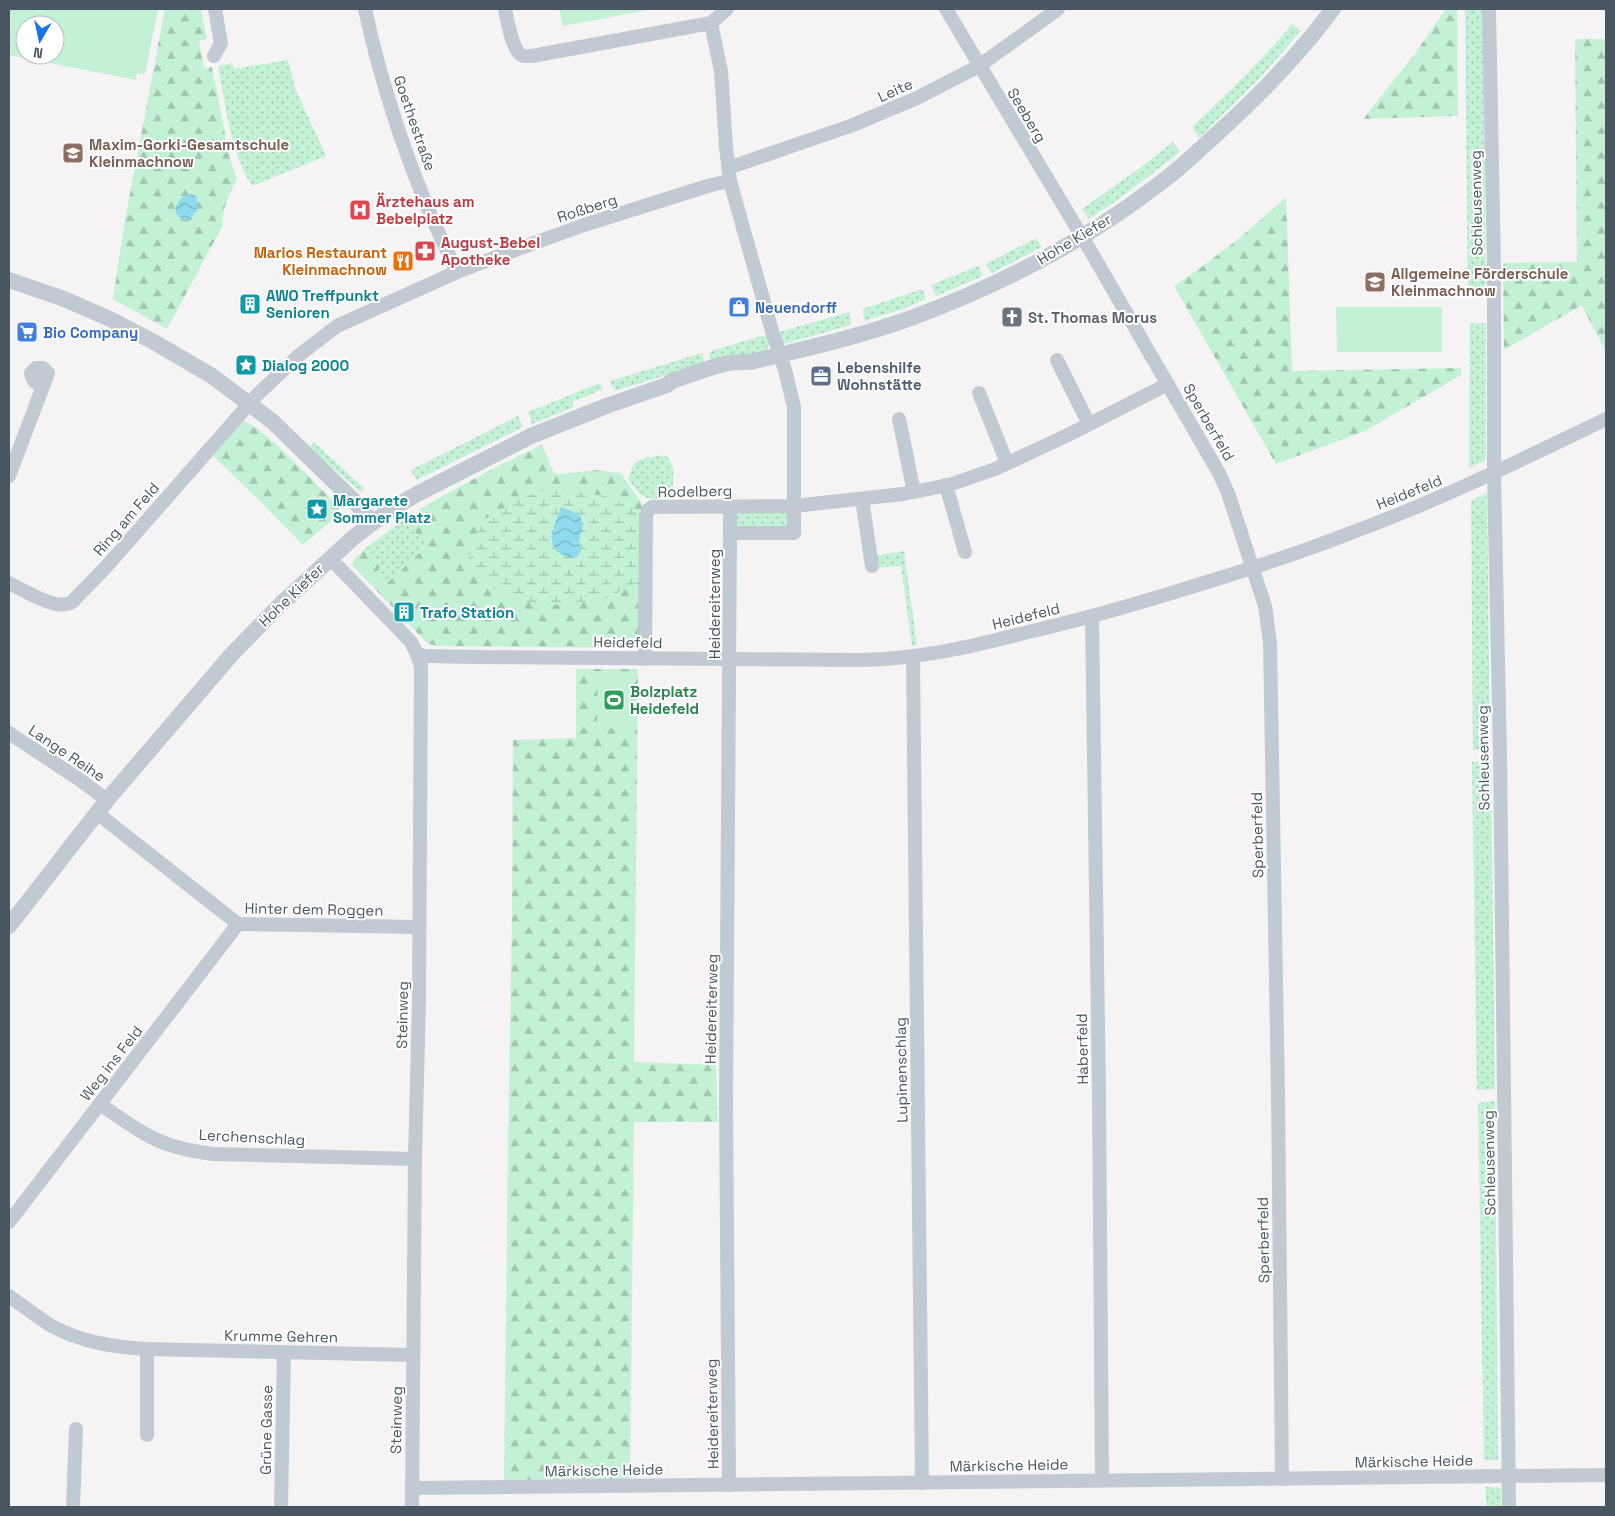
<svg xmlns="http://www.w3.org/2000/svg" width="1615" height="1516" font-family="'Space Grotesk',sans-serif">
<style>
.grass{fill:url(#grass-dots)}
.forest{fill:url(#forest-firs)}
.wetland{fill:url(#wetland-marsh)}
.garden{fill:#c3f1d5;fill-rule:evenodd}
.water{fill:url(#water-waves)}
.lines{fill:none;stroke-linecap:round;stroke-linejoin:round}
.minor{stroke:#c1cad2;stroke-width:14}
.tertiary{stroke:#c1cad2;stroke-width:16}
.labels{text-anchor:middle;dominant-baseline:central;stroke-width:4;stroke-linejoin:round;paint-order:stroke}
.street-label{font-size:15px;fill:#4a5661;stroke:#fff}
.education-label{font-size:15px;font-weight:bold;fill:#785e54;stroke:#fff;text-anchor:start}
.health-label{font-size:15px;font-weight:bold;fill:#be3a42;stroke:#fff;text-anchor:start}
.food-label{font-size:15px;font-weight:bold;fill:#c56008;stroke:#fff;text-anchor:end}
.culture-label{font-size:15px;font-weight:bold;fill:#0d838f;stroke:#fff;text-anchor:start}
.shop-label{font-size:15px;font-weight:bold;fill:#366cbe;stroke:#fff;text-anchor:start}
.worship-label{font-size:15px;font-weight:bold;fill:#5b616d;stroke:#fff;text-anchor:start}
.service-label{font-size:15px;font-weight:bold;fill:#4e5e75;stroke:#fff;text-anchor:start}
.leisure-label{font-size:15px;font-weight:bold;fill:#27864d;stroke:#fff;text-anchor:start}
</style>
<defs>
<pattern id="grass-dots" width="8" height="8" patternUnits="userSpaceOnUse" patternTransform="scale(1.25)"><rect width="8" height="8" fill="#c3f1d5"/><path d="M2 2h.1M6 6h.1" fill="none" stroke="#a0c6b0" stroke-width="1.8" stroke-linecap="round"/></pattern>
<pattern id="forest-firs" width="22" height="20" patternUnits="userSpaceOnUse" patternTransform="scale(1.25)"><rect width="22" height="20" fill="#c3f1d5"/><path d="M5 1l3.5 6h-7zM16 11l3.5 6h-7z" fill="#a0c6b0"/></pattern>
<pattern id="wetland-marsh" width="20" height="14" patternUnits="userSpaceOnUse" patternTransform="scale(1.25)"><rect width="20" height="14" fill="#c3f1d5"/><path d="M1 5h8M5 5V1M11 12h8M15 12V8" fill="none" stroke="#a0c6b0"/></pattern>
<pattern id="water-waves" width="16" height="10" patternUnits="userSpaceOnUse" patternTransform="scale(1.25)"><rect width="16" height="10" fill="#90daee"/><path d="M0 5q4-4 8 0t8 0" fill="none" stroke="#78b4c4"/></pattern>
</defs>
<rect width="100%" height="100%" fill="#f5f3f3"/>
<g class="grass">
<polygon points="1465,9 1483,9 1486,294 1468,295"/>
<path d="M1292 24 1301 31 1258 80 1199 138 1192 127C1227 94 1261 61 1292 24Z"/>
<path d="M288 60 295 88 326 156 252 186C230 151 226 106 218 66L232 63 234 69Z"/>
<polygon points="1173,142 1180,152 1119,199 1089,219 1082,209 1144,165"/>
<polygon points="1036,238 1042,247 992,273 986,264"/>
<polygon points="978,266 983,276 936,296 931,285"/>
<polygon points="922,289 926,299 903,309 864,321 863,309"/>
<polygon points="850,312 851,325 783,344 779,332"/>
<polygon points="1470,323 1486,323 1486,460 1469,468"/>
<polygon points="766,335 769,345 767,349 763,352 713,364 709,357 711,351"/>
<polygon points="702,353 705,365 660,377 615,391 610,381"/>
<polygon points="600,383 603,389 572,402 574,407 532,424 528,412"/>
<polygon points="518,416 523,427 416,480 411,470"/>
<polygon points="314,442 364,488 361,492 309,448"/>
<path d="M665 455C677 464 673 480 672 493 651 506 641 498 628 479L634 463 645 458Z"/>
<polygon points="1487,493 1490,749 1473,750 1471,501"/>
<polygon points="734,512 788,512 788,527 737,528"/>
<polygon points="403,520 428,545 386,584 374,573 382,566 366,548"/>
<polygon points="904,551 917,645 912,646 901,566 875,568 874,556"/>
<polygon points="1491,761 1495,1089 1477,1090 1472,762"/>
<polygon points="1495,1101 1498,1460 1484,1460 1478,1103"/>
<polygon points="1486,1487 1501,1488 1501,1507 1486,1507"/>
</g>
<g class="forest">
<path d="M165 9H201L207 39 199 41 204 68 212 67 230 159 237 179C230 194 221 209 223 225L167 329 113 299 125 220Z"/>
<polygon points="1446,9 1457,9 1458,116 1363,119 1414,55"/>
<polygon points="1575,39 1606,39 1606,352 1582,305 1504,350 1503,263 1577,262"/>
<path d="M1286 197 1292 371 1461 368V375L1365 431 1276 464 1174 286C1214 260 1251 229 1286 197Z"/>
<path d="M243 421C262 425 322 491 339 507V514L303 545 259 500 213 456Z"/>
<polygon points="542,445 554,473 560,474 595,470 621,473 642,504 642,648 438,646 428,644 352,565 353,560 366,548 382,566 375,573 386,584 428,545 403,520 435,500 494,468"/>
<polygon points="576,669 638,669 634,1062 716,1065 718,1122 634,1122 630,1479 504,1480 508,1148 512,918 513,740 576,738"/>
</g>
<polygon class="wetland" points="554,487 609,497 642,512 642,580 605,599 552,605 519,600 490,587 481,579 468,553 483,520 526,496"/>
<g class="garden">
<path d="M9 9H158L145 74 137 73 136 80 9 55ZM25 25H55V55H25Z"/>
<polygon points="559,9 646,9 643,11 563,26"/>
<polygon points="1336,307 1442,307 1442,352 1337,352"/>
<polygon points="598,672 630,672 629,729 597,728"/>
</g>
<g class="water">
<path d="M191 194 197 197V212H195L191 220C168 221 173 198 191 194Z"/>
<path d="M561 507 579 514 583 523 579 542 581 551 577 557C571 558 567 557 561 554 543 543 556 523 561 507Z"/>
</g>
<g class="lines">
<g class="minor">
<path d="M365 9C379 74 399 137 424 199 434 224 446 248 457 272"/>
<path d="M505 9C507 19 512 47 520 54 523 57 528 56 532 56L711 23 727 9"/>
<polyline points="946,9 1090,250 1219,473 1228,493 1265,606 1270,642 1278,1094 1282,1479"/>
<polyline points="1489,9 1494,268 1494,473 1500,755 1509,1507"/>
<polyline points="711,23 721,71 726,147 730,181 772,331 785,370 794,407 794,533 730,533 726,1103 729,1485"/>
<polyline points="214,56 221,43 215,9"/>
<polyline points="728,168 853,125 917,98 979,66 1058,9"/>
<polyline points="1057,360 1089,424"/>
<polyline points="979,393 1007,463"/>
<polyline points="899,419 914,492"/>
<path d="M9 476 48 373 43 368H36L31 373C32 381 36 383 43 387"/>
<polyline points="946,485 965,552"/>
<polyline points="862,499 872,566"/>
<polyline points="730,533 730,506"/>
<polyline points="330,558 411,642 417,654 421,667 419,1000 415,1159 412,1507"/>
<path d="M9 583C24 590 57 612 72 602L106 567 257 395 298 356 337 326 457 272 526 246 584 225 711 185 730 181"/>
<polyline points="1092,617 1099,1095 1102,1480"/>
<path d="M417 654 425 656 477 657 860 660C916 659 967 648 1020 634 1059 625 1097 615 1135 604 1208 582 1282 560 1353 532 1440 500 1523 459 1606 419"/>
<polyline points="913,657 922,1483"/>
<polyline points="645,659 646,516 648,510 652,507 794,506 903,494 949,485 995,469 1068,435 1168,384"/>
<polyline points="9,733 83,782 107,800"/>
<polyline points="97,813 238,924 419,927"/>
<path d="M100 1104C116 1115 132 1127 149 1136 169 1147 191 1151 213 1154L415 1159"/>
<polyline points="9,1222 238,924"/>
<path d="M9 1296C22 1305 36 1316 50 1325 80 1342 113 1347 147 1349L413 1355"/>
<polyline points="147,1435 147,1349"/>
<polyline points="412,1488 1606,1475"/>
<polyline points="73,1507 76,1429"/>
<polyline points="281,1507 284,1352"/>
</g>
<g class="tertiary">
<polyline points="9,280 64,299 110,319 154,342 212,376 272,421 356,503 372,522"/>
<path d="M9 926 107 800 232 654 281 604 354 537 391 509 417 494 531 436 609 405 667 385 672 381C697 373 724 360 750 362 804 349 859 337 911 318 1001 285 1087 240 1163 181 1183 166 1201 148 1220 131 1261 94 1300 53 1333 9"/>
</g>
</g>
<defs>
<g id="school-square" transform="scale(1.125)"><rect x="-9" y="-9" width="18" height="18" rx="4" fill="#8d6e63" stroke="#fff"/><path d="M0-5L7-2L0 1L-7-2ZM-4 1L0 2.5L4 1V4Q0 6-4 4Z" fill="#fff"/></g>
<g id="hospital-square" transform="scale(1.125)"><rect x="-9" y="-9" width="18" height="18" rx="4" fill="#e0444e" stroke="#fff"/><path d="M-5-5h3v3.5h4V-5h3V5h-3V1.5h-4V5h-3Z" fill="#fff"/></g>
<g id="pharmacy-square" transform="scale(1.125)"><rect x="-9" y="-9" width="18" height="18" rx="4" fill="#e0444e" stroke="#fff"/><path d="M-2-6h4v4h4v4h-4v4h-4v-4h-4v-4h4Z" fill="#fff"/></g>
<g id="restaurant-square" transform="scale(1.125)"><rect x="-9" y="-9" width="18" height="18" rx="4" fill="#e8710a" stroke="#fff"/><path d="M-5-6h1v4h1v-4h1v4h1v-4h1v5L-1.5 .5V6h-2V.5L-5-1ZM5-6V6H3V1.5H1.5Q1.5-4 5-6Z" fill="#fff"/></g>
<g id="building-square" transform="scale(1.125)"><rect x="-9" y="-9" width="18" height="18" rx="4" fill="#0f9aa8" stroke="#fff"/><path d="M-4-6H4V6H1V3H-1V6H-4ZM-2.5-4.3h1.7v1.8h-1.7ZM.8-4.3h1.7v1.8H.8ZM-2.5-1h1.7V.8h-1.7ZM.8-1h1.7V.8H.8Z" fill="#fff"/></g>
<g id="shop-square" transform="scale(1.125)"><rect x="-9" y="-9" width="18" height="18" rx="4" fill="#3f7fe0" stroke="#fff"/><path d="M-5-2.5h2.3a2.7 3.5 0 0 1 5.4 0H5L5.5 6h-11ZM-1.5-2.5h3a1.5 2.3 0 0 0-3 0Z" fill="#fff"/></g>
<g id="church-square" transform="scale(1.125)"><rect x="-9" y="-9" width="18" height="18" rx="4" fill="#6b7280" stroke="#fff"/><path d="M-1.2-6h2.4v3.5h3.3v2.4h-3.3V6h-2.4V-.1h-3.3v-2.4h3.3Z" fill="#fff"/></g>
<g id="supermarket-square" transform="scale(1.125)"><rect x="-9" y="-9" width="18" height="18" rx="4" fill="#3f7fe0" stroke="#fff"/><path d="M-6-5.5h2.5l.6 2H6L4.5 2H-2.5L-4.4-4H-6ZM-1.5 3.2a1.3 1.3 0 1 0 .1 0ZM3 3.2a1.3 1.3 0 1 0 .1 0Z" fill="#fff"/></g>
<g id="sight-square" transform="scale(1.125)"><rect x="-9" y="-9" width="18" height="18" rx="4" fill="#0f9aa8" stroke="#fff"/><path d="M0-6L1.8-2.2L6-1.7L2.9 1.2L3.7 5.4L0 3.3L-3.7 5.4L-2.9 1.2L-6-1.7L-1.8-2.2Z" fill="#fff"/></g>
<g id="office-square" transform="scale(1.125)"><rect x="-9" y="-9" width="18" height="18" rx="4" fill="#5c6f8a" stroke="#fff"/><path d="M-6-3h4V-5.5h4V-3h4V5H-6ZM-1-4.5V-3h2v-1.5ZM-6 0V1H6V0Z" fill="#fff"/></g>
<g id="stadium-square" transform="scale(1.125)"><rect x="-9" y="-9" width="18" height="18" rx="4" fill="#2e9e5b" stroke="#fff"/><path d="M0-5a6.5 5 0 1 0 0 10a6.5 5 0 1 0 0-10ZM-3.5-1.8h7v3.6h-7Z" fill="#fff"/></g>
</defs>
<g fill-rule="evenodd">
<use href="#school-square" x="73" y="153"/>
<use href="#hospital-square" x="360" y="210"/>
<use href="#pharmacy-square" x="425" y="251"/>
<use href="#restaurant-square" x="403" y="261"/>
<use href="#school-square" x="1375" y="282"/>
<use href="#building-square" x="250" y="304"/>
<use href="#shop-square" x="739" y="307"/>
<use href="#church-square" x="1012" y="317"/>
<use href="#supermarket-square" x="27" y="332"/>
<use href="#sight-square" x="246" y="365"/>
<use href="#office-square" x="821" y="376"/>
<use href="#sight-square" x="317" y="509"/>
<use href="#building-square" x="404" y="612"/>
<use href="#stadium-square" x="614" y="700"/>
</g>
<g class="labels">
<g class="street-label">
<text transform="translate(895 90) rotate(-24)">Leite</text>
<text transform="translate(1027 115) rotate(59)">Seeberg</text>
<text transform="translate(415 123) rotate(71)">Goethestraße</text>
<text transform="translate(1476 203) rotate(-91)">Schleusenweg</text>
<text transform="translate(587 208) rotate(-18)">Roßberg</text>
<text transform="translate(1074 239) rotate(-31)">Hohe Kiefer</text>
<text transform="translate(1209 422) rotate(60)">Sperberfeld</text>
<text transform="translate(695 491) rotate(-1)">Rodelberg</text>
<text transform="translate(1409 492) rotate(-22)">Heidefeld</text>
<text transform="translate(126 519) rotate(-49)">Ring am Feld</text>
<text transform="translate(291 595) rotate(-44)">Hohe Kiefer</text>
<text transform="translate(714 604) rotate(-90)">Heidereiterweg</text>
<text transform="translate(1026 616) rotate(-14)">Heidefeld</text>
<text transform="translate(628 642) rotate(1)">Heidefeld</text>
<text transform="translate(67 753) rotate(34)">Lange Reihe</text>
<text transform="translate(1483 758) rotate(-91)">Schleusenweg</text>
<text transform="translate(1257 835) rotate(-91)">Sperberfeld</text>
<text transform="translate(314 909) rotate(1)">Hinter dem Roggen</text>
<text transform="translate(711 1009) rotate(-89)">Heidereiterweg</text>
<text transform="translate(402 1015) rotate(-89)">Steinweg</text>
<text transform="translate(1082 1049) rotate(-91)">Haberfeld</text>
<text transform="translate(111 1063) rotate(-52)">Weg ins Feld</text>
<text transform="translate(901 1070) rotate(-91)">Lupinenschlag</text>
<text transform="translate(252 1137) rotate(3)">Lerchenschlag</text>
<text transform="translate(1489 1163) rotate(-91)">Schleusenweg</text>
<text transform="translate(1263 1240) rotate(-91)">Sperberfeld</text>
<text transform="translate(281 1336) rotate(1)">Krumme Gehren</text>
<text transform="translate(712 1414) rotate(-91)">Heidereiterweg</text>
<text transform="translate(396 1420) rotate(-89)">Steinweg</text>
<text transform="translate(266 1430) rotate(-89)">Grüne Gasse</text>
<text transform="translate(1414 1461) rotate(-1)">Märkische Heide</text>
<text transform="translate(1009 1465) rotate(-1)">Märkische Heide</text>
<text transform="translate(604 1470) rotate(-1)">Märkische Heide</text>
</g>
<g class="education-label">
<text x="89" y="144">Maxim-Gorki-Gesamtschule<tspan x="89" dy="17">Kleinmachnow</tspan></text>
<text x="1391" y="273">Allgemeine Förderschule<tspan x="1391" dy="17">Kleinmachnow</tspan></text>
</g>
<g class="health-label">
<text x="376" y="201">Ärztehaus am<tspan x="376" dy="17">Bebelplatz</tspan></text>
<text x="441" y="242">August-Bebel<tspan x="441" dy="17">Apotheke</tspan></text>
</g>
<g class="food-label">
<text x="387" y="252">Marios Restaurant<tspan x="387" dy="17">Kleinmachnow</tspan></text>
</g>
<g class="culture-label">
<text x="266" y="295">AWO Treffpunkt<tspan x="266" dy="17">Senioren</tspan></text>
<text x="262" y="365">Dialog 2000</text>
<text x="333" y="500">Margarete<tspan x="333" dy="17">Sommer Platz</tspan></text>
<text x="420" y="612">Trafo Station</text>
</g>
<g class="shop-label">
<text x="755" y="307">Neuendorff</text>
<text x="43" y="332">Bio Company</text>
</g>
<g class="worship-label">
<text x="1028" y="317">St. Thomas Morus</text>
</g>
<g class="service-label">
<text x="837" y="367">Lebenshilfe<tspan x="837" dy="17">Wohnstätte</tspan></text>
</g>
<g class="leisure-label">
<text x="630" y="691">Bolzplatz<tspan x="630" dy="17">Heidefeld</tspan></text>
</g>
</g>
<rect width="1615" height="1516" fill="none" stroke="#4a5661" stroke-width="20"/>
<g transform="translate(40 40) rotate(189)"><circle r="24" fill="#ffffff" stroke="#b7bbc0"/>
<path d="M0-4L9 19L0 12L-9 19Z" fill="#1a73e8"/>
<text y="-8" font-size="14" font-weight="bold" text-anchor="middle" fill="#4a5661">N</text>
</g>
</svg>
